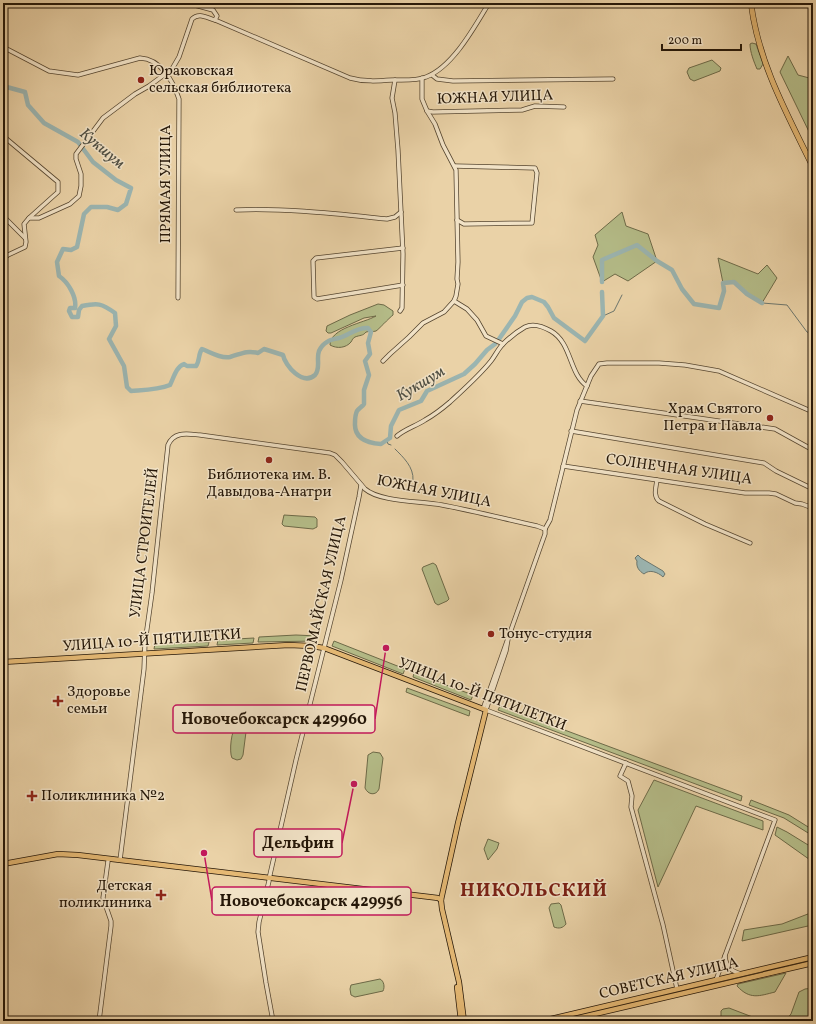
<svg xmlns="http://www.w3.org/2000/svg" width="816" height="1024" font-family="Vollkorn,serif">
<style>
.green{fill:#b5bd89;stroke:#6d6a48}
.water{fill:#9bb5b1;stroke:#6c766d}
.lines{fill:none;stroke-linecap:round;stroke-linejoin:round}
.stream{stroke:#6c766d;stroke-width:1}
.river{stroke:#9bb5b1;stroke-width:4.5}
.minor-casing{stroke:#564630;stroke-width:5}
.major-casing{stroke:#251708;stroke-width:6}
.highway-casing{stroke:#251708;stroke-width:6}
.minor{stroke:#f1e2c6;stroke-width:3.5}
.major{stroke:#e5b974;stroke-width:4.5}
.highway{stroke:#e5b974;stroke-width:5}
.poi-dot{fill:#8f2418;stroke:#f1e2c6;stroke-width:1.5}
.labels{text-anchor:middle;dominant-baseline:central;stroke-width:3;stroke-linejoin:round;paint-order:stroke}
.poi-label{font-size:15px;fill:#251708;stroke:#f1e2c6;text-anchor:start}
.street-label{font-size:15px;fill:#251708;stroke:#f1e2c6}
.water-label{font-size:16px;font-style:italic;fill:#4e4e43;stroke:#f1e2c6}
.district-label{font-size:19px;font-weight:bold;letter-spacing:1px;fill:#7a1f14;stroke:#f1e2c6}
.leader{fill:none;stroke:#c2185b;stroke-width:1.5}
.callout-dot{fill:#c2185b;stroke:#f1e2c6;stroke-width:1.5}
.callout{fill:#f1e2c6;stroke:#c2185b;stroke-width:1.5}
.callout-label{font-size:16px;text-anchor:middle;font-weight:bold;fill:#251708}
</style>
<rect width="100%" height="100%" fill="#ead2a7"/>
<filter id="stains"><feTurbulence type="fractalNoise" baseFrequency=".005" numOctaves="4"/><feColorMatrix values="0 0 0 0 .2 0 0 0 0 .09 0 0 0 0 .02 0 0 0 .5 -.17"/></filter>
<radialGradient id="worn" r=".72"><stop offset=".6" stop-color="#630" stop-opacity="0"/><stop offset="1" stop-color="#630" stop-opacity=".3"/></radialGradient>
<g class="green">
<path d="M752 43 756 44 763 64 760 69H757C754 62 750 52 750 44Z"/>
<polygon points="788,56 798,75 813,79 813,140 780,72"/>
<polygon points="712,60 721,68 720,71 694,81 690,79 687,72 689,68"/>
<polygon points="622,212 626,226 648,234 657,261 628,281 615,274 602,282 593,257 598,245 595,235"/>
<polygon points="718,258 758,274 767,265 777,278 762,303 747,294 734,282 723,283"/>
<path d="M378 304 384 305 393 311V315C389 318 378 330 376 331 373 332 369 331 366 332 363 336 360 335 355 337 352 339 353 339 351 342 346 348 337 349 330 345 330 328 364 323 376 316L364 318 331 333H328L326 331 327 326 350 315Z"/>
<polygon points="284,515 315,517 317,519 317,527 313,529 284,526 282,524"/>
<polygon points="433,563 436,565 449,599 447,601 438,605 435,603 422,569 423,567"/>
<polygon points="296,635 318,636 316,641 258,642 259,637"/>
<polygon points="254,638 253,643 217,645 218,640"/>
<polygon points="334,641 405,669 403,674 332,646"/>
<polygon points="209,642 208,646 154,649 155,644"/>
<polygon points="414,673 473,695 471,700 413,677"/>
<polygon points="407,688 470,711 469,716 406,692"/>
<polygon points="500,706 742,796 741,801 498,710"/>
<path d="M237 726 244 727 246 732 243 755 241 759 237 760 232 758C229 752 231 729 237 726Z"/>
<path d="M373 752 380 753 383 758 379 789C376 796 368 795 365 788L368 755Z"/>
<polygon points="654,780 763,821 763,830 696,806 658,887 638,810"/>
<polygon points="751,800 789,815 813,830 813,836 784,818 749,805"/>
<polygon points="777,827 787,832 813,848 813,862 775,835"/>
<polygon points="488,839 499,843 497,849 488,860 484,849"/>
<path d="M559 903 561 905 566 924C563 928 559 929 554 927L549 908 551 904Z"/>
<polygon points="813,912 813,923 808,926 742,941 744,930 782,924"/>
<path d="M786 973 775 992C759 996 750 1000 737 986L738 984Z"/>
<path d="M380 979C384 981 385 987 383 991L355 997 351 995 350 989 351 985Z"/>
<polygon points="813,988 813,1021 785,1021 791,1014 799,992 805,989"/>
<polygon points="729,1008 763,1021 721,1021 721,1011 723,1009"/>
</g>
<path class="water" d="M638 555 641 558 663 571 665 574 663 577C658 572 649 569 644 574 639 571 636 567 637 561L635 558Z"/>
<g class="lines">
<g class="stream">
<polyline points="762,303 787,305 807,332 813,335"/>
<polyline points="603,316 614,311 622,295"/>
<polyline points="387,441 388,444 391,445"/>
<path d="M395 449C403 457 414 467 413 480"/>
</g>
<g class="river">
<path d="M3 86 25 92 28 105 44 123 78 142 93 162 116 180 131 188 126 204 118 210 107 207H91L84 214 77 247 71 250 63 249 57 262 59 276C68 282 77 297 75 308H70L69 311 72 317H78L79 310 82 306C98 303 101 303 115 313L116 326 109 339 124 366 127 387 131 391C144 390 158 390 170 385 174 377 176 367 184 364L187 366H196C200 361 198 354 202 349 210 352 221 359 230 357 241 354 246 350 258 353L264 349 283 355C285 366 303 386 315 375 321 368 316 359 319 351 321 347 323 344 327 342 331 339 335 339 339 338 349 335 357 327 368 328L371 332 368 343 370 354 365 361 369 375 364 390V404C362 407 359 408 357 411 355 415 355 419 355 423 354 439 368 443 381 444L390 438 391 426 399 410 421 401 427 391 464 374 475 364 487 350 495 344"/>
<polyline points="602,282 602,260 637,245 657,261 672,270 682,289 694,304 719,308 724,291 723,283 734,282 747,294 762,303"/>
<polyline points="499,339 515,316 522,302 527,298 532,297 544,302 548,307 554,318 585,341 603,316 602,292"/>
</g>
<g class="minor-casing">
<g id="minor">
<polyline points="187,3 213,10 217,16 215,20"/>
<path d="M3 47 49 71 78 75 140 58C161 59 173 81 179 99L178 298"/>
<polyline points="432,75 437,79 453,81 613,79"/>
<polyline points="395,80 392,98 395,113 398,150 403,254 402,308 400,311"/>
<polyline points="427,111 433,112 522,110 535,106 564,107"/>
<polyline points="3,136 58,182 58,192 29,218"/>
<polyline points="455,166 535,168 537,173 532,223 464,224 457,220"/>
<path d="M236 210C286 208 337 214 387 219L395 217 401 212"/>
<polyline points="3,216 25,238"/>
<path d="M3 259 8 255 25 247 26 242 24 224 29 218H39L70 204 79 196 81 186V174L76 159V154L103 118 135 94 149 86 172 69 179 57 192 19C199 12 207 18 215 20L350 78C364 82 378 81 393 80 403 80 416 81 426 77 453 67 475 26 489 3"/>
<polyline points="403,285 317,299 314,297 313,261 316,258 403,248"/>
<polyline points="454,301 467,309 477,320 486,336 503,344"/>
<polyline points="383,361 390,354 409,337 423,323 444,312 454,301 456,296 458,284 457,279 458,262 456,170 443,145 435,124 427,111 422,99 422,78"/>
<polyline points="580,401 775,429 813,450"/>
<polyline points="571,431 764,463 776,471 813,489"/>
<path d="M397 436C405 429 416 426 425 420 434 415 443 408 450 402 464 389 479 376 491 361 495 356 498 349 503 344 509 338 518 331 525 327 533 323 544 327 551 331 572 343 569 374 587 386"/>
<polyline points="563,466 745,493 769,493 776,494 795,503 802,504 813,508"/>
<path d="M657 480C656 487 653 496 659 501L705 524 750 543"/>
<polyline points="545,529 550,520 577,410 591,376 599,364 607,363 659,363 685,365 719,371 813,412"/>
<polyline points="508,639 506,651 486,710 775,820 716,980"/>
<polyline points="483,709 540,548 545,534 545,529"/>
<polyline points="626,763 620,776 628,781 632,796 631,807 663,925 677,989"/>
<path d="M120 860 144 669 145 643 152 593 168 445C174 431 187 434 200 435L330 453 335 455 342 462 365 489C380 502 421 501 442 505 474 511 505 519 537 526L545 529"/>
<polyline points="269,879 296,760 341,580 359,497 361,485"/>
<polyline points="269,881 259,922 258,932 266,983 273,1021"/>
<path d="M725 956C726 967 731 971 741 974"/>
<polyline points="99,1021 111,926 111,921 103,898 108,861"/>
</g>
</g>
<g class="major-casing">
<g id="major">
<polyline points="3,662 289,645 311,646 324,648 486,710 458,823 441,900 442,909 459,982 464,1021"/>
<polyline points="3,864 58,854 78,855 430,897 438,898 441,900"/>
<polyline points="457,987 461,1021"/>
<polyline points="542,1021 813,957"/>
<polyline points="565,1021 813,963"/>
</g>
</g>
<g class="highway-casing">
<path id="highway" d="M751 3C758 62 787 114 813 167"/>
</g>
<use href="#minor" class="minor"/>
<use href="#major" class="major"/>
<use href="#highway" class="highway"/>
</g>
<g class="poi-dot">
<circle cx="141" cy="80" r="4"/>
<circle cx="770" cy="418" r="4"/>
<circle cx="269" cy="460" r="4"/>
<circle cx="491" cy="634" r="4"/>
<path d="M56 695h4v4h4v4h-4v4h-4v-4h-4v-4h4z"/>
<path d="M30 790h4v4h4v4h-4v4h-4v-4h-4v-4h4z"/>
<path d="M159 889h4v4h4v4h-4v4h-4v-4h-4v-4h4z"/>
</g>
<g class="labels">
<g class="poi-label">
<text x="149" y="71">Юраковская<tspan x="149" dy="17">сельская библиотека</tspan></text>
<text x="762" y="409" text-anchor="end">Храм Святого<tspan x="762" dy="17">Петра и Павла</tspan></text>
<text x="269" y="475" text-anchor="middle">Библиотека им. В.<tspan x="269" dy="17">Давыдова-Анатри</tspan></text>
<text x="499" y="634">Тонус-студия</text>
<text x="67" y="692">Здоровье<tspan x="67" dy="17">семьи</tspan></text>
<text x="41" y="796">Поликлиника №2</text>
<text x="152" y="886" text-anchor="end">Детская<tspan x="152" dy="17">поликлиника</tspan></text>
</g>
<g class="street-label">
<text transform="translate(495 98) rotate(-2)">ЮЖНАЯ УЛИЦА</text>
<text transform="translate(166 184) rotate(-90)">ПРЯМАЯ УЛИЦА</text>
<text transform="translate(679 470) rotate(8)">СОЛНЕЧНАЯ УЛИЦА</text>
<text transform="translate(434 492) rotate(11)">ЮЖНАЯ УЛИЦА</text>
<text transform="translate(145 543) rotate(-83)">УЛИЦА СТРОИТЕЛЕЙ</text>
<text transform="translate(322 604) rotate(-77)">ПЕРВОМАЙСКАЯ УЛИЦА</text>
<text transform="translate(152 641) rotate(-4)">УЛИЦА 10-Й ПЯТИЛЕТКИ</text>
<text transform="translate(482 695) rotate(21)">УЛИЦА 10-Й ПЯТИЛЕТКИ</text>
<text transform="translate(669 979) rotate(-13)">СОВЕТСКАЯ УЛИЦА</text>
</g>
<g class="water-label">
<text transform="translate(102 149) rotate(40)">Кукшум</text>
<text transform="translate(421 384) rotate(-31)">Кукшум</text>
</g>
<g class="district-label">
<text x="534" y="891">НИКОЛЬСКИЙ</text>
</g>
</g>
<path class="leader" d="M386 648L375 719M354 784L342 843M204 853L212 901"/>
<g class="callout-dot">
<circle cx="386" cy="648" r="4"/>
<circle cx="354" cy="784" r="4"/>
<circle cx="204" cy="853" r="4"/>
</g>
<g class="callout">
<rect x="173" y="705" width="202" height="28" rx="4"/>
<rect x="254" y="829" width="88" height="28" rx="4"/>
<rect x="212" y="887" width="199" height="28" rx="4"/>
</g>
<g class="callout-label">
<text x="274" y="724">Новочебоксарск 429960</text>
<text x="298" y="848">Дельфин</text>
<text x="311" y="906">Новочебоксарск 429956</text>
</g>
<rect width="816" height="1024" fill="none" stroke="#ead2a7" stroke-width="16"/>
<rect x="4" y="4" width="808" height="1016" fill="none" stroke="#251708" stroke-width="2"/>
<rect x="8" y="8" width="800" height="1008" fill="none" stroke="#251708"/>
<path d="M662 44v6h79v-6" fill="none" stroke="#251708" stroke-width="2"/>
<text x="668" y="44" font-size="12" fill="#251708" stroke="#f1e2c6" stroke-width="3" paint-order="stroke">200 m</text>
<rect width="100%" height="100%" filter="url(#stains)"/>
<rect width="100%" height="100%" fill="url(#worn)"/>
</svg>
